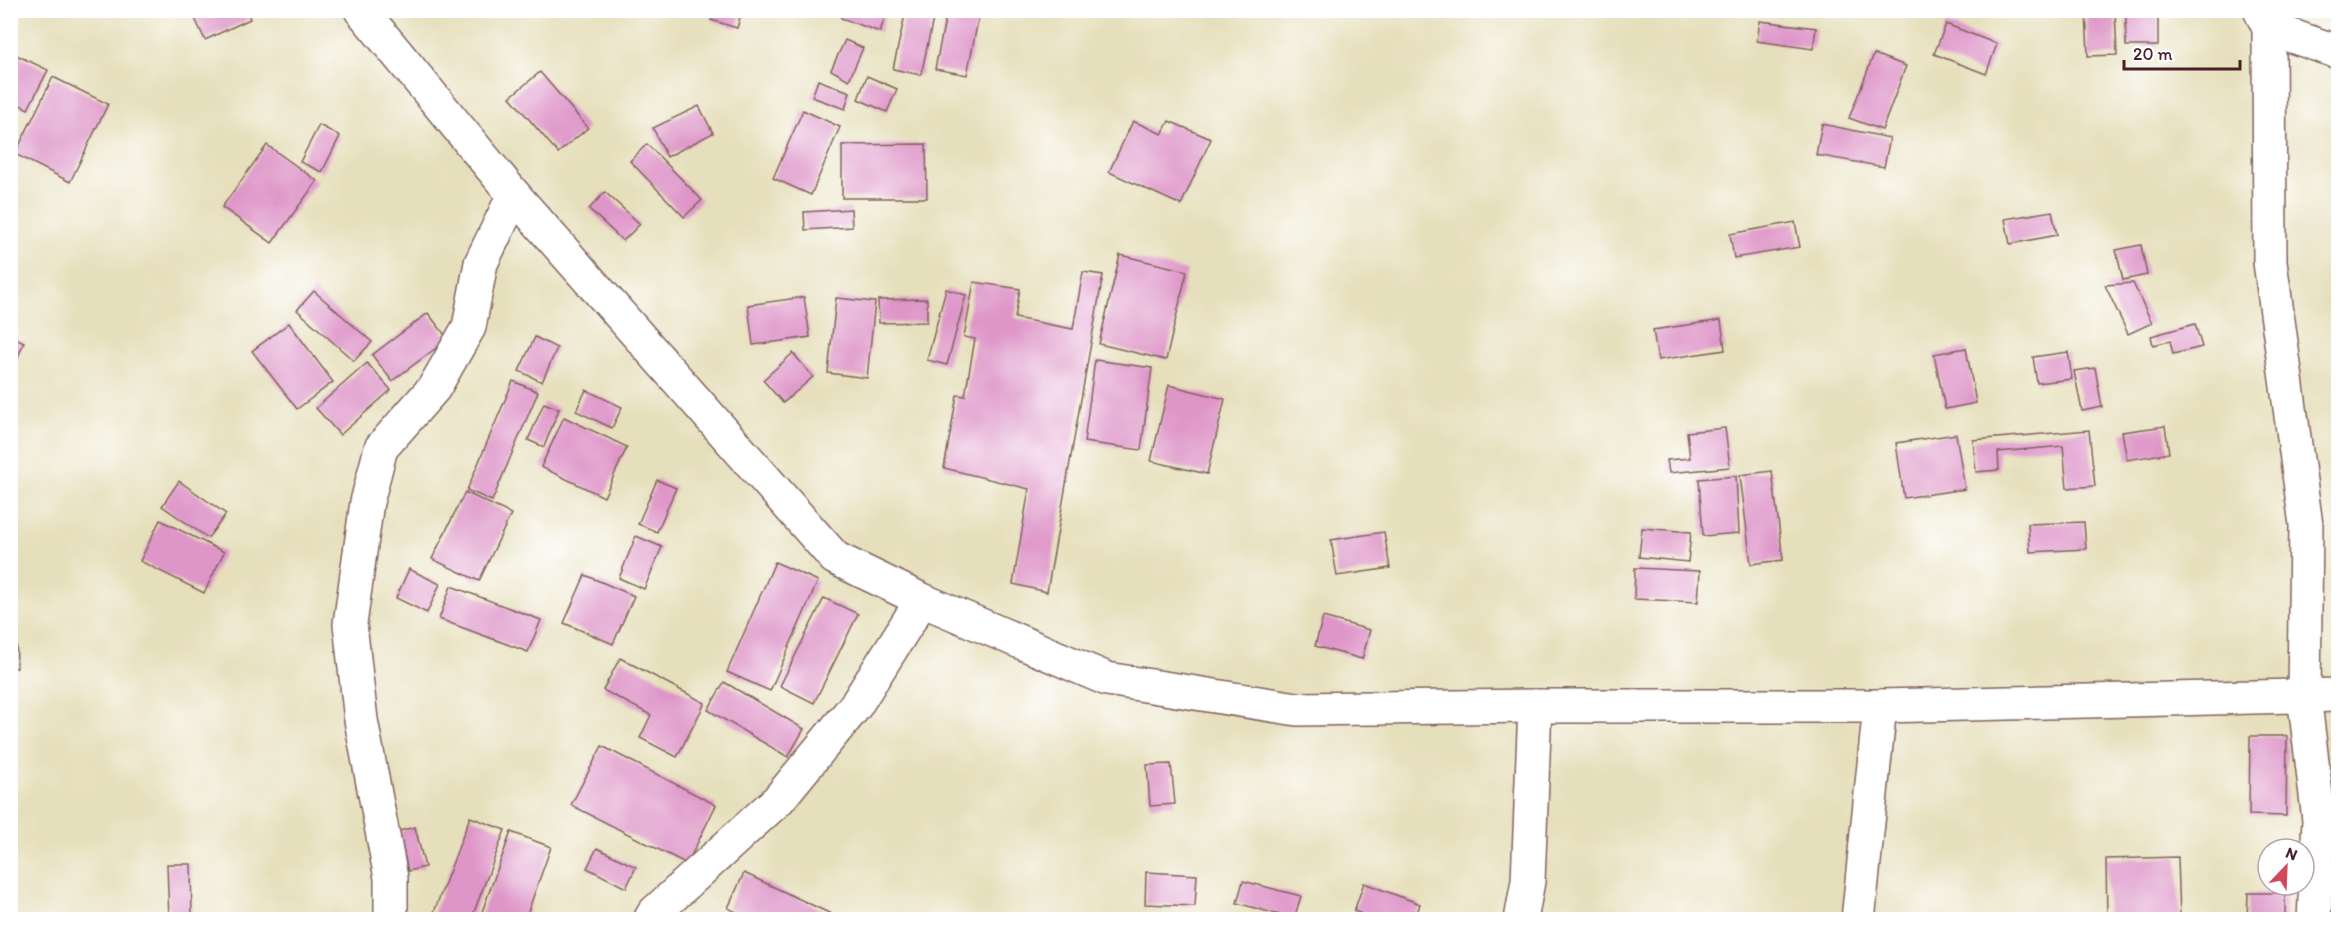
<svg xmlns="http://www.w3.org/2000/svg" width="2349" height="930" font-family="Itim,sans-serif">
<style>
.building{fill:#de95c8}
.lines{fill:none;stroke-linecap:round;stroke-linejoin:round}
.street-casing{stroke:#81625d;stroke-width:36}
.street{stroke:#fff;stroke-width:33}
</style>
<rect width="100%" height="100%" fill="#fff"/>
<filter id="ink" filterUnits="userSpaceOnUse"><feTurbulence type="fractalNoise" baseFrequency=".0167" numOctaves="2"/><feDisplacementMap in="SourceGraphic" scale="12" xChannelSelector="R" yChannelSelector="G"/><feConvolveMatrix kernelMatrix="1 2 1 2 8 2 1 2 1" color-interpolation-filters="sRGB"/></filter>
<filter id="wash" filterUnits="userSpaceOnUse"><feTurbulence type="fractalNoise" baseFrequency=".008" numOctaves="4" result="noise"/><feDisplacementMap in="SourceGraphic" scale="24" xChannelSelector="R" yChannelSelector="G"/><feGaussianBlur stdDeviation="1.35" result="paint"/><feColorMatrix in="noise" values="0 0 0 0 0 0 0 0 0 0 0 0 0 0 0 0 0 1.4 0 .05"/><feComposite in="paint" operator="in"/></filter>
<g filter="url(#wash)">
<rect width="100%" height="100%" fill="#e6dfbb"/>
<g id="blocks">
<g class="building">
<polygon points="191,10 247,10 250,19 205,40"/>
<polygon points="714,10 742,10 737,28 711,20"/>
<polygon points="843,10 887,10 880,32 841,18"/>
<polygon points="906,10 935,10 921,75 893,69"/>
<polygon points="947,10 980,10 967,75 935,69"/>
<polygon points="2086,10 2115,10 2117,55 2088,56"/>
<rect x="2126" y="10" width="32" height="36"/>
<polygon points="1760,21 1816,28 1813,49 1757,41"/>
<polygon points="1946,24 1997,44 1986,74 1934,54"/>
<polygon points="845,40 863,48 849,80 831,70"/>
<polygon points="10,52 48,70 28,109 10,100"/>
<polygon points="1874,54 1906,66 1882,130 1849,118"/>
<polygon points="540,72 588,128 558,153 510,97"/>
<polygon points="867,76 897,89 887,112 858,99"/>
<polygon points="53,77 108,104 70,182 15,154"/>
<polygon points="818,80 850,92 845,109 812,97"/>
<polygon points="699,106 713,133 667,157 653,128"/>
<polygon points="803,110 840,127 811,195 773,178"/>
<polygon points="1133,121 1162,134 1169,121 1211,139 1181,205 1109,172"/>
<polygon points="1822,124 1890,138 1884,167 1816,155"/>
<polygon points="319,125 340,136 322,172 300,162"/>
<polygon points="647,144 702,200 684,217 630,161"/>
<polygon points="926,144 927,198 842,198 842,145"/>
<polygon points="267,145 317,181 272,243 222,207"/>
<polygon points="605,192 640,224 623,241 589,209"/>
<polygon points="851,209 852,227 805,230 804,212"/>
<polygon points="2052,211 2057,235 2010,244 2005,219"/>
<polygon points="1795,222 1800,247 1734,258 1730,234"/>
<polygon points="2141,245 2147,275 2123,280 2116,250"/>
<polygon points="1120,255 1187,271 1166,360 1099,344"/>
<polygon points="1083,272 1103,275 1047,592 1013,584 1029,489 944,468 957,395 965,396 975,339 964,337 974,282 1020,289 1015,318 1073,329"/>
<polygon points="2133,283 2152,323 2128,334 2105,285"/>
<polygon points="946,289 966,295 947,365 927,360"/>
<polygon points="314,291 372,342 354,361 297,310"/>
<polygon points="804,297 810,337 753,345 748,305"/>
<polygon points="836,298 875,302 867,378 828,373"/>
<polygon points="927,299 927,322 879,323 878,300"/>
<polygon points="428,313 448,339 392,381 372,355"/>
<polygon points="1721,320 1725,350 1658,360 1653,330"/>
<polygon points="289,323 333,382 297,409 252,351"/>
<polygon points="2195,324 2202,347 2173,354 2170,341 2153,345 2151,336"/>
<polygon points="10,336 24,342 11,374 10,374"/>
<polygon points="535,337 557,348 542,382 519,371"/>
<polygon points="1966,348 1976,403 1945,409 1934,354"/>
<polygon points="2068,352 2072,379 2037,383 2033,357"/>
<polygon points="793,353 813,377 783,403 763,380"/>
<polygon points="1095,360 1152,368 1141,450 1084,442"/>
<polygon points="367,363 391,390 340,435 316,408"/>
<polygon points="2095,368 2102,407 2082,411 2074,371"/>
<polygon points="513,381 538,392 492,501 467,490"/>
<polygon points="1169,385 1225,399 1207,474 1151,461"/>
<polygon points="586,390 622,407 612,428 576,411"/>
<polygon points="544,403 559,409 544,447 528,440"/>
<polygon points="564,417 627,447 604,497 541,467"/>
<polygon points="2165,426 2169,453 2127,460 2122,432"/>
<polygon points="1725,428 1730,467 1669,473 1667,460 1690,458 1687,432"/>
<polygon points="2089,430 2095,486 2067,488 2063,446 1998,452 1999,470 1976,472 1973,440"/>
<polygon points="1956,434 1965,489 1904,498 1896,443"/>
<polygon points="1772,471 1783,560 1751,564 1740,475"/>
<polygon points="1736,476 1739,533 1703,536 1699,479"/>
<polygon points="657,480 676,488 657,532 638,524"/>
<polygon points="179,481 226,514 208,538 162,506"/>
<polygon points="465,492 511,514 479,581 432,559"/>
<polygon points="160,520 224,552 204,593 140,561"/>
<polygon points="2084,522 2086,549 2030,552 2028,524"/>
<polygon points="1642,528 1691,532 1688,562 1639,557"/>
<polygon points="1384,532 1390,568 1337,576 1331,540"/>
<polygon points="636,536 662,547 644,589 619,578"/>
<polygon points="775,562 818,581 770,691 727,672"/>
<polygon points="1635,568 1700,571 1698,602 1634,599"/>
<polygon points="409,569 440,584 427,613 396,598"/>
<polygon points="585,575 634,596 613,644 564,623"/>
<polygon points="451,586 541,620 528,652 439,619"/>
<polygon points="824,598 858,614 814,703 780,686"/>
<polygon points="1323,617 1370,630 1362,659 1315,646"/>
<polygon points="10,620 16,620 17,668 10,668"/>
<polygon points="620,658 705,703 677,757 640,738 651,715 603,690"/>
<polygon points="724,682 804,729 788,757 708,710"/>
<polygon points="2250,736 2287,736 2286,816 2249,815"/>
<polygon points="602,746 716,805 687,864 571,805"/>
<polygon points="1171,764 1175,804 1150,806 1147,765"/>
<polygon points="470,817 505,830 471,920 431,920"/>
<polygon points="415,827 425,867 408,871 399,831"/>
<polygon points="511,832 551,847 525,920 479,920"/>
<polygon points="597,848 636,867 626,888 587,868"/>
<polygon points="2178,857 2180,918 2107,920 2106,859"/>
<polygon points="167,864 191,864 192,920 169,920"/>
<polygon points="1146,872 1197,875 1195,906 1145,904"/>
<polygon points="744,873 844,920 753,920 728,908"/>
<polygon points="1243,881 1301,896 1294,919 1237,903"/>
<polygon points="1364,883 1420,904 1415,920 1377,920 1354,911"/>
<polygon points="2248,893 2285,893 2285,920 2247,920"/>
</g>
</g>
</g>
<g filter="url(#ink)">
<use href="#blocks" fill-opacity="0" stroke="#81625d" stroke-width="1.5"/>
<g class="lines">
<g class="street-casing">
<g id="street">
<polyline points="361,10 514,195 835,558 922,600 1107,679 1297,709 1535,706 1880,706 2338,695"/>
<polyline points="2260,10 2269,28 2270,262 2306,525 2304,695 2319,820 2314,920"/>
<polyline points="2269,28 2338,52"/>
<polyline points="391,920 391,878 361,720 350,624 367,502 381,448 434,388 469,327 481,263 514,195"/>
<polyline points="650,920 654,913 778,800 856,705 922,600"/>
<polyline points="1521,920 1528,881 1535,706"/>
<polyline points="1858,920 1880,706"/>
</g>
</g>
<use href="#street" class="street"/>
</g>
</g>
<rect width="2349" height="930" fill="none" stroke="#fff" stroke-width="36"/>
<g transform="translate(2286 867) rotate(23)"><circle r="28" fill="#ffffff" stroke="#b7a5aa" stroke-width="1.5"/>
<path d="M0-4.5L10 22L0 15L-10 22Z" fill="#d1495b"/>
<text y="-9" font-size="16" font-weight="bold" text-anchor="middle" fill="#4a1f2b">N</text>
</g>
<path d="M2124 60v9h116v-9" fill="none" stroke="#4a1f2b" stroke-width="3"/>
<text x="2133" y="60" font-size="18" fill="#4a1f2b" stroke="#ffffff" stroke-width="4.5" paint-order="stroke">20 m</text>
</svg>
